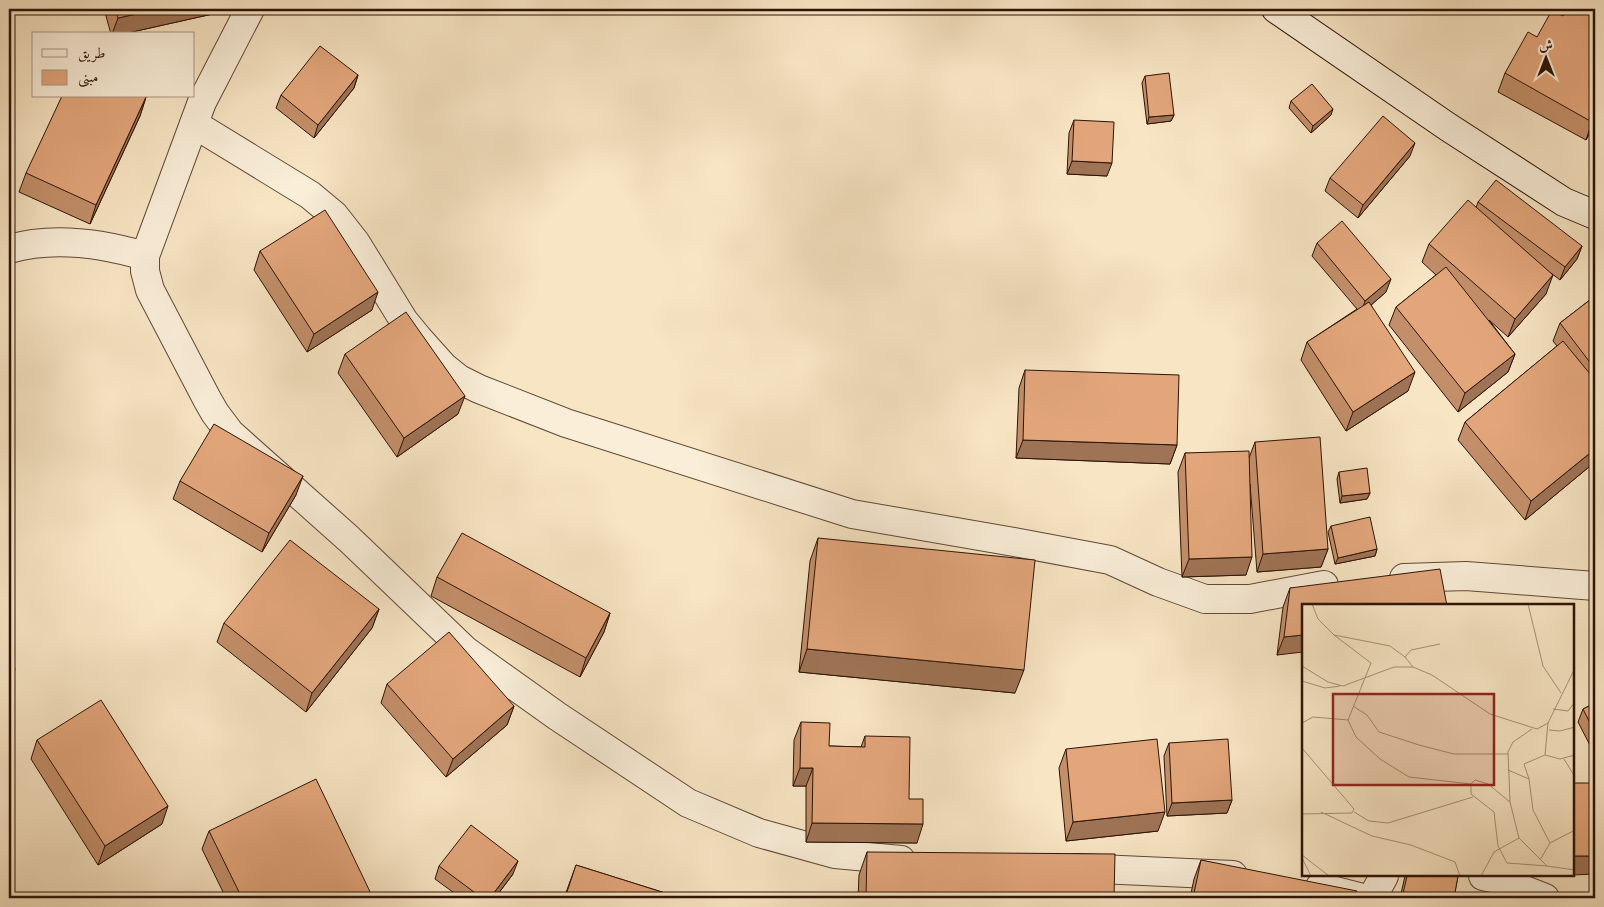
<svg xmlns="http://www.w3.org/2000/svg" width="1604" height="907" font-family="'IM FELL DW Pica',Amiri,serif">
<style>
.lines{fill:none;stroke-linecap:round;stroke-linejoin:round}
.street-casing{stroke:#5f4835;stroke-width:30}
.secondary-casing{stroke:#2c1305;stroke-width:30}
.street{stroke:#faeed9;stroke-width:28}
.secondary{stroke:#faeed9;stroke-width:28}
.wall{fill:#c38f6a;stroke:#2c1305}
.shaded-wall{fill:#9f7456;stroke:#2c1305}
.building{fill:#e3a67b;stroke:#2c1305}
.inset-road{fill:none;stroke:#a69178;stroke-width:1}
.view{fill:#8f2418;fill-opacity:0.15;stroke:#8f2418;stroke-width:2.5}
.inset-edge{fill:none;stroke:#2c1305;stroke-width:2.5}
</style>
<rect width="100%" height="100%" fill="#f8e5c4"/>
<filter id="stains"><feTurbulence type="fractalNoise" baseFrequency=".004" numOctaves="4"/><feColorMatrix values="0 0 0 0 .2 0 0 0 0 .09 0 0 0 0 .02 0 0 0 .5 -.17"/></filter>
<radialGradient id="worn" r=".72"><stop offset=".6" stop-color="#630" stop-opacity="0"/><stop offset="1" stop-color="#630" stop-opacity=".3"/></radialGradient>
<g class="lines">
<g class="street-casing">
<g id="street">
<polyline points="250,9 202,102 145,256 145,271 150,290 207,399 215,413 230,433 349,539 466,651 557,716 688,803 759,833 835,854 901,860"/>
<polyline points="194,124 310,195 334,215 356,243 404,321 418,338 444,367 459,379 479,389 566,423 852,514 1014,542 1110,560 1158,582 1205,599 1250,599 1324,585"/>
<path d="M9 249C53 236 101 243 145 256"/>
<polyline points="1404,578 1466,576 1595,586"/>
<polyline points="1076,868 1233,875"/>
<polyline points="1483,876 1497,879 1545,898"/>
<polyline points="1320,887 1363,898"/>
<polyline points="1372,898 1384,876"/>
</g>
</g>
<g class="secondary-casing">
<polyline id="secondary" points="1276,9 1448,127 1564,202 1595,215"/>
</g>
<use href="#street" class="street"/>
<use href="#secondary" class="secondary"/>
</g>
<g class="wall">
<polygon points="104,9 227,9 226,11 123,34 111,34"/>
<polygon points="1595,10 1595,123 1586,140 1498,92 1505,73 1537,37 1563,16"/>
<polygon points="358,75 354,88 314,138 276,108 281,95"/>
<polygon points="1145,76 1174,115 1171,121 1147,124 1142,83"/>
<polygon points="146,97 140,116 90,224 19,192 26,173"/>
<polygon points="1291,101 1331,115 1311,133 1289,108"/>
<polygon points="1074,120 1107,176 1067,174 1069,133"/>
<polygon points="1410,156 1358,218 1325,191 1330,178"/>
<polygon points="1478,202 1582,246 1577,259 1560,280 1551,273 1546,294 1508,337 1489,320 1515,354 1508,372 1458,412 1389,325 1396,307 1436,275 1422,262 1429,244 1476,208"/>
<polygon points="1317,243 1386,292 1371,305 1408,391 1346,431 1301,360 1307,342 1357,309 1312,256"/>
<polygon points="260,251 372,310 307,352 254,270"/>
<polygon points="1595,296 1595,462 1525,520 1458,440 1465,422 1557,346 1553,341 1560,323"/>
<polygon points="345,354 458,414 397,457 338,373"/>
<polygon points="1025,370 1177,445 1170,464 1016,458 1019,388"/>
<polygon points="1255,442 1328,549 1321,567 1257,572 1250,484 1246,575 1182,577 1178,472 1185,453 1249,458"/>
<polygon points="1339,472 1370,493 1367,499 1340,503 1337,479"/>
<polygon points="180,481 296,495 262,552 173,499"/>
<polygon points="1331,526 1377,549 1375,556 1335,564 1328,532"/>
<polygon points="818,538 1015,693 799,672 810,561"/>
<polygon points="437,577 610,613 604,632 580,677 431,596"/>
<polygon points="1290,588 1447,606 1277,655 1283,607"/>
<polygon points="379,609 372,628 306,712 217,642 224,623"/>
<polygon points="387,684 514,706 507,725 446,777 381,703"/>
<polygon points="1595,703 1595,755 1578,722 1583,709"/>
<polygon points="801,722 829,746 861,747 865,736 909,799 917,843 806,842 806,786 793,786 794,740"/>
<polygon points="37,740 162,824 98,865 31,759"/>
<polygon points="1169,743 1232,800 1227,813 1167,816 1164,756"/>
<polygon points="1066,749 1158,831 1066,841 1059,768"/>
<polygon points="209,831 373,898 226,898 202,849"/>
<polygon points="867,852 1114,898 858,898 859,875"/>
<polygon points="1201,860 1355,898 1190,898 1194,879"/>
<polygon points="576,865 681,898 564,898"/>
<polygon points="439,866 513,874 495,898 461,898 435,879"/>
<polygon points="1405,876 1458,876 1454,898 1400,898"/>
</g>
<g class="shaded-wall">
<polygon points="159,9 227,9 226,11 123,34 112,34 118,18"/>
<polygon points="358,75 354,88 314,138 318,125"/>
<polygon points="146,97 140,116 90,224 96,205"/>
<polygon points="1333,109 1331,115 1311,133 1313,126"/>
<polygon points="1174,115 1171,121 1147,124 1149,117"/>
<polygon points="1595,116 1595,123 1586,140 1592,122"/>
<polygon points="1415,143 1410,156 1358,218 1363,205"/>
<polygon points="1072,161 1112,163 1107,176 1067,174"/>
<polygon points="1582,246 1577,259 1560,280 1565,267"/>
<polygon points="1553,275 1546,294 1508,337 1515,319"/>
<polygon points="1391,279 1386,292 1361,314 1365,301"/>
<polygon points="378,292 372,310 307,352 314,334"/>
<polygon points="1515,354 1508,372 1458,412 1465,393"/>
<polygon points="1415,372 1408,391 1346,431 1353,412"/>
<polygon points="465,396 458,414 397,457 404,438"/>
<polygon points="1023,440 1177,445 1170,464 1016,458"/>
<polygon points="1595,449 1595,462 1525,520 1531,501"/>
<polygon points="303,476 296,495 262,552 269,533"/>
<polygon points="1370,493 1367,499 1340,503 1342,496"/>
<polygon points="1328,549 1321,567 1257,572 1263,554"/>
<polygon points="1377,549 1375,556 1335,564 1338,558"/>
<polygon points="1252,557 1246,575 1182,577 1189,559"/>
<polygon points="379,609 372,628 306,712 312,693"/>
<polygon points="610,613 604,632 580,677 586,658"/>
<polygon points="1303,635 1303,652 1277,655 1284,637"/>
<polygon points="807,649 1024,670 1015,693 799,672"/>
<polygon points="15,669 9,686 9,672"/>
<polygon points="514,706 507,725 446,777 453,759"/>
<polygon points="800,768 813,768 806,786 793,786"/>
<polygon points="1232,800 1227,813 1167,816 1172,803"/>
<polygon points="168,806 162,824 98,865 105,846"/>
<polygon points="1165,812 1158,831 1066,841 1073,822"/>
<polygon points="812,823 923,824 917,843 806,842"/>
<polygon points="1573,856 1595,856 1595,874 1573,875"/>
<polygon points="518,861 513,874 495,898 490,898"/>
</g>
<g class="building">
<polygon points="116,9 159,9 118,18"/>
<polygon points="1567,9 1592,9 1595,10 1595,116 1592,122 1505,73 1528,32 1537,37 1552,10 1563,16"/>
<polygon points="320,46 358,75 318,125 281,95"/>
<polygon points="1169,73 1174,115 1149,117 1145,76"/>
<polygon points="1312,84 1333,109 1313,126 1291,101"/>
<polygon points="62,96 144,96 146,97 96,205 26,173"/>
<polygon points="1383,116 1415,143 1363,205 1330,178"/>
<polygon points="1074,120 1114,122 1112,163 1072,161"/>
<polygon points="1496,180 1582,246 1565,267 1478,202"/>
<polygon points="1468,200 1553,275 1515,319 1429,244"/>
<polygon points="325,210 378,292 314,334 260,251"/>
<polygon points="1342,221 1391,279 1365,301 1317,243"/>
<polygon points="1446,267 1515,354 1465,393 1396,307"/>
<polygon points="1595,296 1595,369 1560,323"/>
<polygon points="1369,302 1415,372 1353,412 1307,342"/>
<polygon points="406,312 465,396 404,438 345,354"/>
<polygon points="1563,341 1595,380 1595,449 1531,501 1465,422"/>
<polygon points="1025,370 1179,375 1177,445 1023,440"/>
<polygon points="214,424 303,476 269,533 180,481"/>
<polygon points="1320,437 1328,549 1263,554 1255,442"/>
<polygon points="1249,451 1252,557 1189,559 1185,453"/>
<polygon points="1367,468 1370,493 1342,496 1339,472"/>
<polygon points="1370,517 1377,549 1338,558 1331,526"/>
<polygon points="462,533 610,613 586,658 437,577"/>
<polygon points="818,538 1035,560 1024,670 807,649"/>
<polygon points="290,540 379,609 312,693 224,623"/>
<polygon points="1440,569 1447,606 1303,606 1303,635 1284,637 1290,588"/>
<polygon points="449,632 514,706 453,759 387,684"/>
<polygon points="9,657 15,669 9,672"/>
<polygon points="101,700 168,806 105,846 37,740"/>
<polygon points="1595,703 1595,733 1583,709"/>
<polygon points="801,722 830,723 829,746 865,747 865,736 910,737 909,799 923,799 923,824 812,823 813,768 800,768"/>
<polygon points="1157,739 1165,812 1073,822 1066,749"/>
<polygon points="1228,739 1232,800 1172,803 1169,743"/>
<polygon points="316,779 373,898 242,898 209,831"/>
<rect x="1573" y="783" width="22" height="73"/>
<polygon points="471,825 518,861 490,898 482,898 439,866"/>
<polygon points="867,852 1115,854 1114,898 866,898"/>
<polygon points="1201,860 1357,891 1355,898 1193,898"/>
<polygon points="576,865 681,898 565,898"/>
<polygon points="1407,876 1458,876 1454,898 1402,898"/>
</g>
<g transform="translate(1302 604)">
<rect width="272" height="272" fill="#f8e5c4"/>
<path class="inset-road" d="M10 0 16 15 32 31 88 42 103 53 111 63M226 0 241 62 259 89M32 31 69 59 46 116 54 133 78 155 107 173 169 180M103 53 109 46 138 40M0 62 26 78 41 82 92 63H111L130 71 188 110 235 125 246 119 273 64M0 77 23 84 38 82M51 102 65 111 77 128 117 141 152 150H206M251 105 266 107 273 98M0 119 11 113 46 116M246 119 243 151 258 155 273 151M230 125 211 138 206 148 208 198 217 234 245 262 273 266M247 126 258 127 273 123M0 144 52 205 50 209 0 210M262 155 273 173M206 166 227 175 231 206 248 239M227 175 222 160 243 151M208 198 186 180 173 176 169 180V190L192 208 196 242 205 259 245 262M19 208 70 232 109 241 153 258 158 272M52 208 67 217 86 219 171 193M0 251 27 272M0 254 9 272M238 256 248 239 273 226M179 272 192 248 217 234"/>
<path class="view" d="M31 90H192V181H31Z"/>
<rect width="272" height="272" class="inset-edge"/>
</g>
<rect width="1604" height="907" fill="none" stroke="#f8e5c4" stroke-width="30"/>
<rect x="10" y="10" width="1584" height="887" fill="none" stroke="#2c1305" stroke-width="2.5"/>
<rect x="15" y="15" width="1574" height="877" fill="none" stroke="#2c1305"/>
<rect x="32" y="32" width="162" height="65" fill="#faeed9" stroke="#a89684"/>
<rect x="42" y="49" width="25" height="8" fill="#faeed9" stroke="#a89684"/>
<text x="78" y="58" font-size="15" fill="#2c1305">طريق</text>
<rect x="42" y="70" width="25" height="15" fill="#e3a67b" stroke="#a89684"/>
<text x="78" y="82" font-size="15" fill="#2c1305">مبنى</text>
<g transform="translate(1546 58)" stroke="#faeed9" stroke-width="4" paint-order="stroke">
<path d="M0-4L9 19L0 12L-9 19Z" fill="#2c1305"/>
<text y="-8" font-size="14" font-weight="bold" text-anchor="middle" fill="#2c1305">ش</text>
</g>
<rect width="100%" height="100%" filter="url(#stains)"/>
<rect width="100%" height="100%" fill="url(#worn)"/>
</svg>
